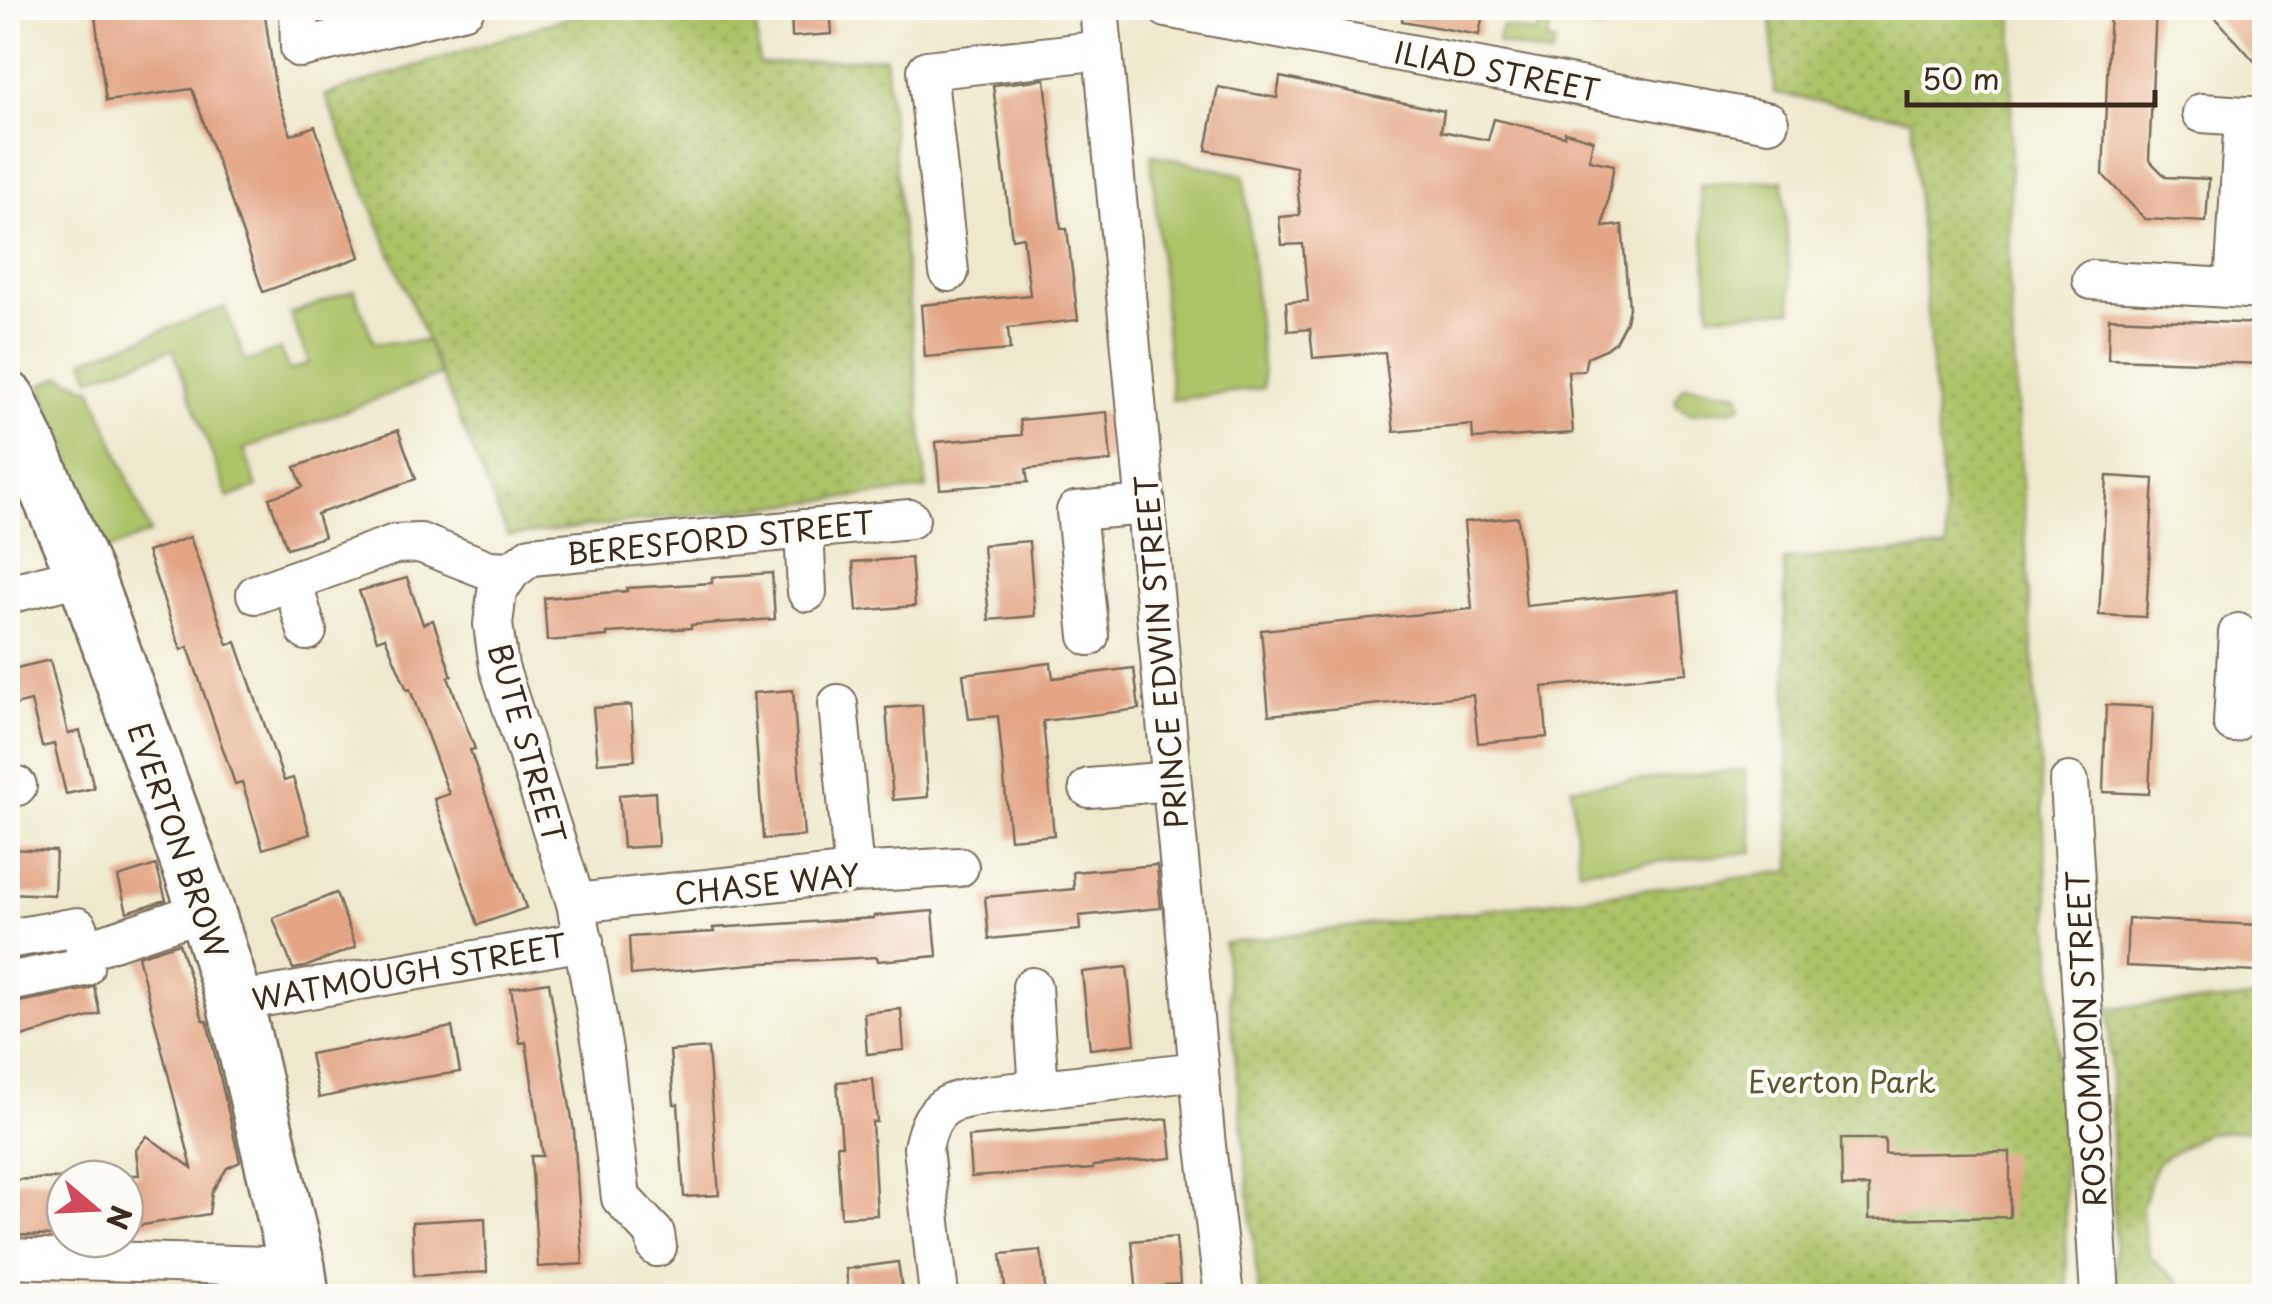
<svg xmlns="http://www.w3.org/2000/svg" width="2272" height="1304" font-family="'Playpen Sans',sans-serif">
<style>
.green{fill:#abc266;stroke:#737642;stroke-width:2.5}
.park{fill:url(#park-dots);stroke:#737642;stroke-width:2.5}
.building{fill:#e3a584}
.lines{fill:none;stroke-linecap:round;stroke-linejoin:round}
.street-casing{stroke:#7a6d5c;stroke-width:42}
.secondary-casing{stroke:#7a6d5c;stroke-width:60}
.street{stroke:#fff;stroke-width:38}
.secondary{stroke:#fff;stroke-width:55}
.labels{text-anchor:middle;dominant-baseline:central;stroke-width:8;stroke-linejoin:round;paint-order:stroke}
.street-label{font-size:30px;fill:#3b2a1e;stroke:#fdfcf7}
.park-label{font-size:30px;fill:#5d5834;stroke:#fdfcf7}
</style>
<defs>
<pattern id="park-dots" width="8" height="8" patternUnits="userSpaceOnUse" patternTransform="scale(2.5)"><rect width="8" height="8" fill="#abc266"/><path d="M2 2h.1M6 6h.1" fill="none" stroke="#8c9e53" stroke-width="1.8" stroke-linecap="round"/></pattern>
</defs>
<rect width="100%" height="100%" fill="#fdfcf7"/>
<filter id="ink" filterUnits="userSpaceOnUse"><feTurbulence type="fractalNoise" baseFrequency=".01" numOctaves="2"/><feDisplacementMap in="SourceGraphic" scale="20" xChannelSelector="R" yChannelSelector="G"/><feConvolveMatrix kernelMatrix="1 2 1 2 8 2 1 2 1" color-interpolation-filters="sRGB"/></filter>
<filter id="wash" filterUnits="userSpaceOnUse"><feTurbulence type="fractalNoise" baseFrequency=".0048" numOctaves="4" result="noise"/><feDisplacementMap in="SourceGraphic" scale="40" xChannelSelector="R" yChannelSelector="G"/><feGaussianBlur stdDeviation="2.25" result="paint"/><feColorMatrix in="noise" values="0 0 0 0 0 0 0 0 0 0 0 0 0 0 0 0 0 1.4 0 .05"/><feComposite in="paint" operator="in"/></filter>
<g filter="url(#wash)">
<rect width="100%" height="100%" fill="#eee9ce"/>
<g class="green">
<polygon points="1543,8 1569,8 1606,16 1603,30 1553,19 1547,41 1555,43 1551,56 1497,43 1502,26 1537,34"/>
<polygon points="1151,154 1244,175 1264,388 1172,400"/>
<polygon points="1783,180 1792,310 1710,315 1700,185"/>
<polygon points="354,290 374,343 427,341 440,375 244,449 257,487 228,498 173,349 91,378 84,360 225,307 246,362 280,349 289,371 309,363 290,314"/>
<polygon points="62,376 92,389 150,533 106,551 40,385"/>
<polygon points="1688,385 1739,393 1742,405 1732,409 1690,413 1678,406 1675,401 1683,386"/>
<polygon points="1745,770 1753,852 1579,870 1571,787"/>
</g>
<g class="park">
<polygon points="597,8 755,8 759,64 885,57 927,489 508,536 325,95"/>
<polygon points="1771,8 2013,8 2009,276 2061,1100 2068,1296 1259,1296 1224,943 1791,871 1784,560 1947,548 1911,119 1774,93"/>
<polygon points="2264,998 2264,1088 2260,1130 2206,1133 2157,1163 2141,1209 2150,1258 2179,1282 2185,1296 2116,1296 2109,1008"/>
</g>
<g id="blocks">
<g class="building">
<polygon points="94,8 264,8 276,92 291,135 315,126 360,257 263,292 192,89 106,101"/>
<polygon points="791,8 830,8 832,34 792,37"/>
<polygon points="1403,8 1484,8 1479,35 1402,21"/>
<polygon points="2110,8 2156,8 2149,160 2166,177 2209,179 2206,222 2145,219 2103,175"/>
<polygon points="2207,8 2264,8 2264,72"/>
<polygon points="1280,77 1444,111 1441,131 1488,140 1494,119 1564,136 1565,132 1593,140 1589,160 1614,165 1603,227 1622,225 1629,308 1626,321 1615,342 1606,349 1587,357 1584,371 1568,371 1573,433 1473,439 1472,425 1394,432 1385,352 1313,358 1310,329 1288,331 1286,302 1308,301 1303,244 1282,245 1279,217 1300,215 1296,167 1206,150 1218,87 1277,98"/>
<polygon points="1045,79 1061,229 1067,229 1078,320 1008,328 1010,350 925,357 921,305 1030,295 1023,237 1012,239 993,85"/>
<polygon points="2109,318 2264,324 2264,364 2108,359"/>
<polygon points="1107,412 1111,461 1026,469 1028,482 940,489 936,442 1022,435 1020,420"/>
<polygon points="398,430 416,479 317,514 324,537 287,548 269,498 303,487 295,467"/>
<polygon points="2107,476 2154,479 2146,617 2099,615"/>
<polygon points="1518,517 1526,606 1679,591 1687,673 1543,687 1547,737 1478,743 1473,695 1269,715 1261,630 1472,609 1464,522"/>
<polygon points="190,537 228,645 236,642 284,781 293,778 310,834 263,849 242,782 235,784 188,647 181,650 147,552"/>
<polygon points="1029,541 1035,616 989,620 983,545"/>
<polygon points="911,558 915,606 857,611 853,562"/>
<polygon points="772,573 775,619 691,625 691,628 607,633 607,636 547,641 544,598 627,591 627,588 712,583 712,577"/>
<polygon points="407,578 423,624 433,620 452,676 448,677 475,749 470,750 526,908 478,925 434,799 449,794 410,689 407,690 385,637 377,640 359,591"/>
<polygon points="50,660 68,734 80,731 94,788 66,794 54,744 42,747 31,701 8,707 8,670"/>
<polygon points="1051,663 1053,678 1134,668 1139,709 1043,721 1054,835 1010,839 998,716 969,719 963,674"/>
<polygon points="793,690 804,836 763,839 753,693"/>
<polygon points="631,705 635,760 598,763 593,708"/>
<polygon points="922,705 928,797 893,800 886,708"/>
<polygon points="2106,705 2153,707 2149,794 2103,792"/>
<polygon points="655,792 658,846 623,848 619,795"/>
<polygon points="8,849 56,851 54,895 8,893"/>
<polygon points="156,865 166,900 127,912 118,877"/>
<polygon points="1157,865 1161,908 1079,916 1080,930 989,939 985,897 1074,889 1073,872"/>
<polygon points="336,893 356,947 305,967 293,969 273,918"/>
<polygon points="933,911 937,956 878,961 877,957 764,963 631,975 629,937 714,932 713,928 874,918 874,916"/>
<polygon points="2128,919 2260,925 2257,972 2126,966"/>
<polygon points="179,943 203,1020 207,1021 240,1162 227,1168 212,1192 209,1214 125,1228 125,1175 139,1175 136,1150 147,1136 192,1168 138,956"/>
<polygon points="1127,967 1135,1044 1090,1049 1082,972"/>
<polygon points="549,982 574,1131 583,1264 538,1267 531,1156 543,1156 526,1042 520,1043 511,988"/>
<polygon points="94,986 100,1014 8,1041 8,1004 88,989"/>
<polygon points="901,1009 904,1050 867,1054 864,1013"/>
<polygon points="452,1027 460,1072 393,1082 319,1098 310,1054"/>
<polygon points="708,1048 719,1195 684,1197 678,1104 674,1104 670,1051"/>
<polygon points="873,1079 877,1122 872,1122 877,1215 841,1217 837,1145 842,1145 837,1082"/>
<polygon points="1168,1119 1172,1158 1093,1166 1093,1169 971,1177 968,1137"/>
<polygon points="1841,1139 1885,1139 1885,1154 2010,1152 2010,1217 1869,1219 1869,1186 1842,1187"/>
<polygon points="65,1178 65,1236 8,1235 8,1180"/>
<polygon points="485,1218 487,1272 414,1276 412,1222"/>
<polygon points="1176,1237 1180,1284 1165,1285 1166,1296 1137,1296 1132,1241"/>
<polygon points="1041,1250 1046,1296 1006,1296 1001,1254"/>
<polygon points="898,1262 903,1296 849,1296 846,1269"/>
</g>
</g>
</g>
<g filter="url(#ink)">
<use href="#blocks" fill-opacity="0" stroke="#7a6d5c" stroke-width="2.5"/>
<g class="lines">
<g class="street-casing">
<g id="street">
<polyline points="299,8 300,48 465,8"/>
<polyline points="1099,8 1206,1146 1224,1296"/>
<polyline points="1167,8 1769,122"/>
<polyline points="2202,113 2244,116"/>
<polyline points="949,272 927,70 1103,50"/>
<polyline points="2092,280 2264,290"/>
<polyline points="2234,288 2244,116 2264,116"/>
<polyline points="804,529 807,592"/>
<polyline points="292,581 307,631"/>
<polyline points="8,594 85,575"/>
<polyline points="256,594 395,544 420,543 489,570 511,571"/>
<polyline points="1089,636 1076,511 1146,505"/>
<polyline points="838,704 854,873"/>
<polyline points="2233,723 2238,633"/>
<polyline points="2069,782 2100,1296"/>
<polyline points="8,787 17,786"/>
<polyline points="1089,788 1171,781"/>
<polyline points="576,903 854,873 959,867"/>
<polyline points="8,939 78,927 86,950 84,967 8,982"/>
<polyline points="86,950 206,910"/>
<polyline points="1032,987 1039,1089"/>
<polyline points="235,1002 584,941"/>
<polyline points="657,1247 655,1234 621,1198 603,1050 576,903 499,667 493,624 497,592 511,571 531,556 910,519"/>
<polyline points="8,1258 297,1267"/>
<path d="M939 1296 923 1148C932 1104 948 1101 988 1095L1199 1071"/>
</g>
</g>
<g class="secondary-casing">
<polyline id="secondary" points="8,400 85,575 206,910 235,1002 297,1267 301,1296"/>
</g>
<use href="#street" class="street"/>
<use href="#secondary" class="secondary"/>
</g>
</g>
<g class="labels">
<g class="street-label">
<text transform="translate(1497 70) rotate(11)">ILIAD STREET</text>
<text transform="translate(720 537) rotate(-6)">BERESFORD STREET</text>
<text transform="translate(1160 652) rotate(-95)">PRINCE EDWIN STREET</text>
<text transform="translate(528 743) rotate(74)">BUTE STREET</text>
<text transform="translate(179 840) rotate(71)">EVERTON BROW</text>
<text transform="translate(767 883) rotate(-6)">CHASE WAY</text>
<text transform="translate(409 971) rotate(-10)">WATMOUGH STREET</text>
<text transform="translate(2085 1039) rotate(-93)">ROSCOMMON STREET</text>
</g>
<g class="park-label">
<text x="1842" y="1080">Everton Park</text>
</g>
</g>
<rect width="2272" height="1304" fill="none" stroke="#fdfcf7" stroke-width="40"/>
<g transform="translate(95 1209) rotate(109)"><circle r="48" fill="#fdfcf7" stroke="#afa8a0" stroke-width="2.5"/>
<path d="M0-8L18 38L0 25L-18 38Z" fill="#d1495b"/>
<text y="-15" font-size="28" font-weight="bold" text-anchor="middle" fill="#3b2a1e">N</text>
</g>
<path d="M1907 90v15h248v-15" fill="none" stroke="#3b2a1e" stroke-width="5"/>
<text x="1922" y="90" font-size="30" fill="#3b2a1e" stroke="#fdfcf7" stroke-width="8" paint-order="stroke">50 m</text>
</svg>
